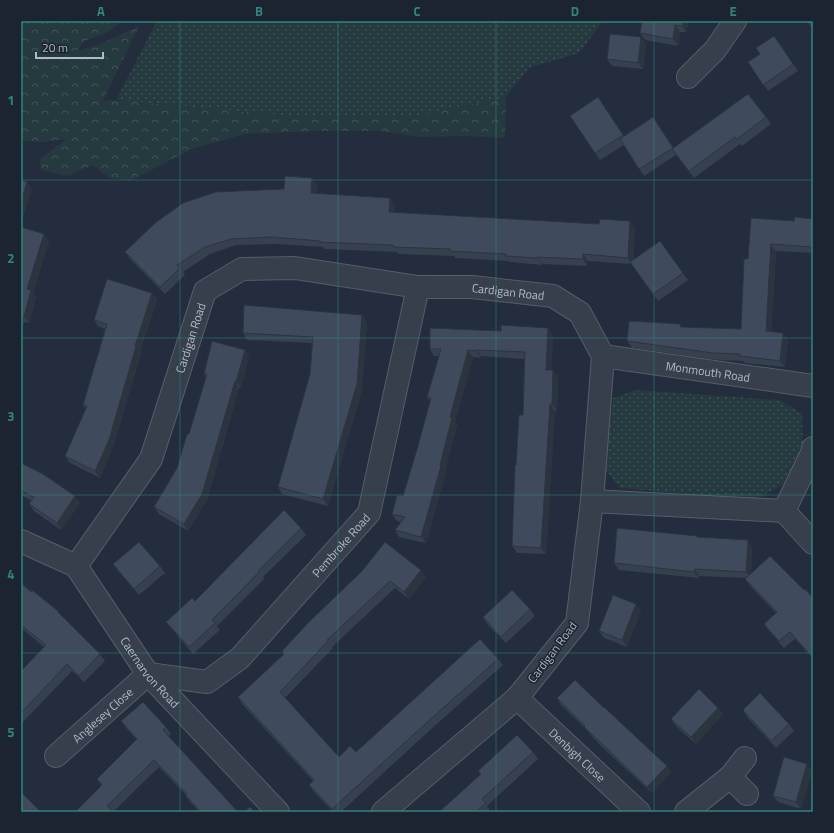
<svg xmlns="http://www.w3.org/2000/svg" width="834" height="833" font-family="'Titillium Web',sans-serif">
<style>
.grass{fill:url(#grass-dots)}
.forest{fill:url(#forest-crowns)}
.lines{fill:none;stroke-linecap:round;stroke-linejoin:round}
.minor-casing{stroke:#555d6b;stroke-width:24}
.minor{stroke:#373f4d;stroke-width:22}
.wall{fill:#36404f}
.shaded-wall{fill:#2c3440}
.building{fill:#3f4b5c;stroke:#2c3440}
.grid{fill:none;stroke:#308480;stroke-width:1;stroke-opacity:0.55}
.labels{text-anchor:middle;dominant-baseline:central;stroke-width:3;stroke-linejoin:round;paint-order:stroke}
.street-label{font-size:12px;fill:#b2bac8;stroke:#1c2432}
.neatline{fill:none;stroke:#308480;stroke-width:1.5}
.grid-label{font-size:13px;text-anchor:middle;font-weight:bold;fill:#308480}
</style>
<defs>
<pattern id="grass-dots" width="8" height="8" patternUnits="userSpaceOnUse"><rect width="8" height="8" fill="#253a3e"/><path d="M2 2h.1M6 6h.1" fill="none" stroke="#425458" stroke-width="1.8" stroke-linecap="round"/></pattern>
<pattern id="forest-crowns" width="20" height="18" patternUnits="userSpaceOnUse"><rect width="20" height="18" fill="#253a3e"/><path d="M2 6a3 3 0 1 1 6 0M12 15a3 3 0 1 1 6 0" fill="none" stroke="#425458"/></pattern>
</defs>
<rect width="100%" height="100%" fill="#232d3d"/>
<g class="grass">
<polygon points="157,21 603,21 579,53 529,68 506,97 410,117 301,117 116,100"/>
<polygon points="636,390 780,400 802,414 803,449 787,482 755,500 620,488 604,468 613,398"/>
</g>
<polygon class="forest" points="21,21 122,21 107,33 84,41 77,51 98,45 139,26 103,101 116,100 301,117 410,117 506,97 505,138 466,136 421,137 379,131 316,131 245,134 194,148 130,181 108,177 93,165 68,176 41,170 40,159 66,139 44,142 21,141"/>
<g class="lines">
<g class="minor-casing">
<g id="minor">
<polyline points="688,77 715,50 735,21"/>
<path id="s1" d="M603 356 813 386"/>
<polyline points="813,448 813,451 784,511 813,543"/>
<polyline points="592,501 784,511"/>
<path id="s2" d="M21 541 76 566 148 674 278 812"/>
<path id="s3" d="M76 566 151 459 205 291 242 269 295 268 418 287H472L553 296 580 313 603 356 592 501 577 623 517 698 383 812"/>
<path id="s4" d="M517 698 639 812"/>
<path id="s5" d="M56 756 148 674 207 682 240 658 369 513 418 287"/>
<polyline points="730,777 747,794"/>
<polyline points="686,812 730,777 745,758"/>
</g>
</g>
<use href="#minor" class="minor"/>
</g>
<g class="wall">
<polygon points="642,21 689,21 686,32 680,32 678,46 645,40 640,33"/>
<polygon points="807,21 813,21 813,28 812,28"/>
<polygon points="774,36 798,71 768,91 748,62 760,54"/>
<polygon points="641,37 646,44 643,69 612,66 607,59"/>
<polygon points="598,97 624,136 653,117 674,148 766,117 771,124 742,146 740,144 694,178 676,155 644,176 624,145 600,160 570,116"/>
<polygon points="312,178 317,185 316,194 395,205 394,212 635,228 633,260 660,241 688,280 658,301 631,264 588,261 587,266 542,264 542,265 510,262 509,261 455,258 454,256 398,254 397,252 324,249 323,247 276,244 236,245 210,254 183,272 185,275 165,294 130,259 125,252"/>
<polygon points="813,219 813,253 776,251 771,332 783,333 788,340 785,367 745,363 743,361 718,360 632,348 627,341 682,327 741,329 748,259 794,221"/>
<polygon points="21,227 49,241 33,293 36,297 29,323 24,322 21,332"/>
<polygon points="152,293 157,300 140,351 141,353 113,447 100,478 70,463 65,456 86,409 83,405 105,329 98,326 94,320"/>
<polygon points="362,315 367,322 362,390 328,506 282,494 278,487 310,374 312,343 247,340 243,333"/>
<polygon points="553,335 551,370 558,377 557,411 555,411 546,554 517,553 512,546 516,465 523,415 524,359 481,356 481,358 473,357 455,422 457,425 445,471 446,472 426,543 399,537 395,530 401,522 397,521 392,514 403,496 418,446 430,401 427,397 439,356 434,356 430,349"/>
<polygon points="245,350 249,356 241,388 239,388 207,500 188,531 159,514 154,507 177,468 189,434 206,377 204,374"/>
<polygon points="21,463 75,496 80,503 61,530 34,511 29,504 32,501 21,495"/>
<polygon points="301,528 306,535 263,577 264,579 217,626 220,630 193,654 171,628 166,622"/>
<polygon points="698,537 752,547 751,574 804,590 813,598 813,659 795,639 784,648 769,631 764,624 776,613 750,586 745,579 747,578 699,576 699,578 619,570 614,563"/>
<polygon points="113,564 160,566 165,573 139,595 118,571"/>
<polygon points="362,571 426,577 409,599 395,588 332,647 333,648 285,698 339,757 356,752 498,659 503,665 429,731 341,812 333,812 314,792 309,785 313,781 242,704 238,697 284,654 282,651"/>
<polygon points="21,583 62,616 100,654 105,661 84,682 72,671 21,724 21,671 44,647 21,628"/>
<polygon points="530,609 535,616 506,643 487,624 483,617"/>
<polygon points="641,611 627,647 604,638 599,631"/>
<polygon points="557,698 604,708 667,766 671,772 652,793 602,747 589,733 585,728 561,705"/>
<polygon points="718,708 723,714 696,744 676,726 671,719"/>
<polygon points="743,710 789,724 794,731 776,748 747,717"/>
<polygon points="121,721 166,727 171,734 168,736 238,812 200,812 190,802 186,795 159,767 113,812 75,812 101,786 97,779 137,740 126,728"/>
<polygon points="533,752 538,759 487,806 490,810 488,812 439,812 481,774 478,771"/>
<polygon points="812,771 801,809 778,802 773,796"/>
</g>
<g class="shaded-wall">
<polygon points="683,21 689,21 686,32 682,26"/>
<polygon points="675,25 680,32 678,46 673,39"/>
<polygon points="641,37 646,44 643,69 638,63"/>
<polygon points="312,178 317,185 315,200 311,193"/>
<polygon points="27,182 32,189 22,222 21,221 21,202"/>
<polygon points="390,198 395,205 394,219 389,212"/>
<polygon points="630,221 635,228 632,264 628,258"/>
<polygon points="44,234 49,241 33,293 36,297 29,323 24,317 27,289"/>
<polygon points="771,244 776,251 771,338 766,331"/>
<polygon points="583,254 588,261 587,266 583,259"/>
<polygon points="537,257 542,264 542,265 537,258"/>
<polygon points="152,293 157,300 140,351 141,353 113,447 100,478 95,471"/>
<polygon points="362,315 367,322 362,390 328,506 323,499"/>
<polygon points="21,318 24,322 21,332"/>
<polygon points="548,328 553,335 551,377 546,370"/>
<polygon points="783,333 788,340 785,367 780,361"/>
<polygon points="245,350 249,356 241,388 236,382"/>
<polygon points="468,350 473,357 455,422 457,425 445,471 446,472 426,543 421,537 440,465 450,417"/>
<polygon points="476,350 481,356 481,358 476,351"/>
<polygon points="553,370 558,377 557,411 552,404"/>
<polygon points="235,381 239,388 207,500 188,531 184,524"/>
<polygon points="550,404 555,411 546,554 541,548"/>
<polygon points="75,496 80,503 61,530 57,523"/>
<polygon points="748,540 752,547 751,578 746,572"/>
<polygon points="695,569 699,576 699,578 694,572"/>
<polygon points="421,570 426,577 409,599 404,592"/>
<polygon points="636,604 641,611 627,647 622,640"/>
<polygon points="718,708 723,714 696,744 691,737"/>
<polygon points="807,764 812,771 801,809 796,802"/>
<polygon points="667,766 671,772 652,793 647,787"/>
</g>
<g class="building">
<polygon points="642,21 683,21 682,26 675,25 673,39 640,33"/>
<polygon points="610,34 641,37 638,63 607,59"/>
<polygon points="774,36 793,64 763,85 748,62 760,54 756,48"/>
<polygon points="748,94 766,117 737,139 735,137 689,171 672,149"/>
<polygon points="598,97 623,135 595,153 570,116"/>
<polygon points="653,117 673,148 639,169 620,139"/>
<polygon points="285,176 312,178 311,193 390,198 389,212 599,224 600,219 630,221 628,258 583,254 583,259 537,257 537,258 506,256 506,254 450,251 450,249 393,247 393,245 319,242 320,241 272,237 231,239 205,247 177,265 180,268 160,287 125,252 155,223 183,203 216,192 284,189"/>
<polygon points="21,180 27,182 21,202"/>
<polygon points="795,217 813,219 813,247 771,244 766,331 783,333 780,361 740,356 740,354 713,353 627,341 629,321 681,324 680,327 741,329 744,259 748,259 751,218 794,221"/>
<polygon points="21,227 44,234 27,289 31,290 24,317 21,316"/>
<polygon points="660,241 683,273 653,294 630,262"/>
<polygon points="107,279 152,293 135,346 136,346 109,440 95,471 65,456 87,406 83,405 107,324 94,320"/>
<polygon points="244,305 362,315 357,384 323,499 278,487 310,374 313,337 243,333"/>
<polygon points="501,325 548,328 546,370 553,370 552,404 550,404 541,548 512,546 515,465 516,465 519,415 523,415 525,352 476,350 476,351 468,350 450,417 452,418 440,465 441,466 421,537 395,530 405,517 392,514 397,495 403,496 418,446 431,398 427,397 441,349 430,349 430,328 501,331"/>
<polygon points="212,341 245,350 236,382 235,381 202,494 184,524 154,507 177,468 187,434 189,434 207,374 204,374"/>
<polygon points="21,463 43,474 75,496 57,523 29,504 34,497 21,491"/>
<polygon points="284,510 301,528 258,571 259,572 212,620 215,623 189,647 166,622 192,598 195,601"/>
<polygon points="617,528 697,536 697,537 748,540 746,572 695,569 694,572 614,563"/>
<polygon points="139,542 160,566 134,589 113,564"/>
<polygon points="385,542 421,570 404,592 390,581 327,640 328,641 280,692 339,757 350,746 356,752 480,639 498,659 424,725 332,809 309,785 314,780 238,697 284,654 282,651 308,623 362,571"/>
<polygon points="770,556 804,590 805,589 813,598 813,658 790,632 779,641 764,624 777,612 745,579"/>
<polygon points="21,583 31,592 32,590 58,611 58,612 100,654 79,676 67,664 21,713 21,671 46,645 21,625"/>
<polygon points="512,590 530,609 501,637 483,617"/>
<polygon points="613,595 636,604 622,640 599,631"/>
<polygon points="575,680 604,708 604,707 667,766 647,787 598,740 584,727 585,726 557,698"/>
<polygon points="699,689 718,708 691,737 671,719"/>
<polygon points="760,693 789,724 771,741 743,710"/>
<polygon points="143,702 166,727 163,730 238,812 201,812 185,795 187,794 154,760 107,806 113,812 75,812 102,785 97,779 137,739 121,721"/>
<polygon points="517,735 533,752 482,799 486,803 476,812 439,812 481,774 478,771"/>
<polygon points="784,757 807,764 796,802 773,796"/>
<polygon points="21,792 41,812 21,812"/>
<polygon points="250,807 255,812 244,812"/>
</g>
<path class="grid" d="M180 21V812M338 21V812M496 21V812M654 21V812M21 180H813M21 338H813M21 495H813M21 653H813"/>
<g class="labels">
<g class="street-label">
<text stroke="none"><textPath href="#s3" startOffset="618">Cardigan Road</textPath></text>
<text stroke="none"><textPath href="#s3" startOffset="258">Cardigan Road</textPath></text>
<text stroke="none"><textPath href="#s1" startOffset="106">Monmouth Road</textPath></text>
<text stroke="none"><textPath href="#s5" startOffset="375">Pembroke Road</textPath></text>
<text transform="translate(552 652) rotate(-53)">Cardigan Road</text>
<text stroke="none"><textPath href="#s2" startOffset="190">Caernarvon Road</textPath></text>
<text stroke="none"><textPath href="#s5" startOffset="62">Anglesey Close</textPath></text>
<text stroke="none"><textPath href="#s4" startOffset="83">Denbigh Close</textPath></text>
</g>
</g>
<rect width="834" height="833" fill="none" stroke="#1c2432" stroke-width="44"/>
<path d="M36 52v6h67v-6" fill="none" stroke="#b2bac8" stroke-width="2"/>
<text x="42" y="52" font-size="12" fill="#b2bac8" stroke="#1c2432" stroke-width="3" paint-order="stroke">20 m</text>
<rect x="22" y="22" width="790" height="789" class="neatline"/>
<g class="grid-label">
<text x="101" y="16">A</text>
<text x="259" y="16">B</text>
<text x="417" y="16">C</text>
<text x="575" y="16">D</text>
<text x="733" y="16">E</text>
<text x="11" y="105">1</text>
<text x="11" y="263">2</text>
<text x="11" y="421">3</text>
<text x="11" y="579">4</text>
<text x="11" y="737">5</text>
</g>
</svg>
